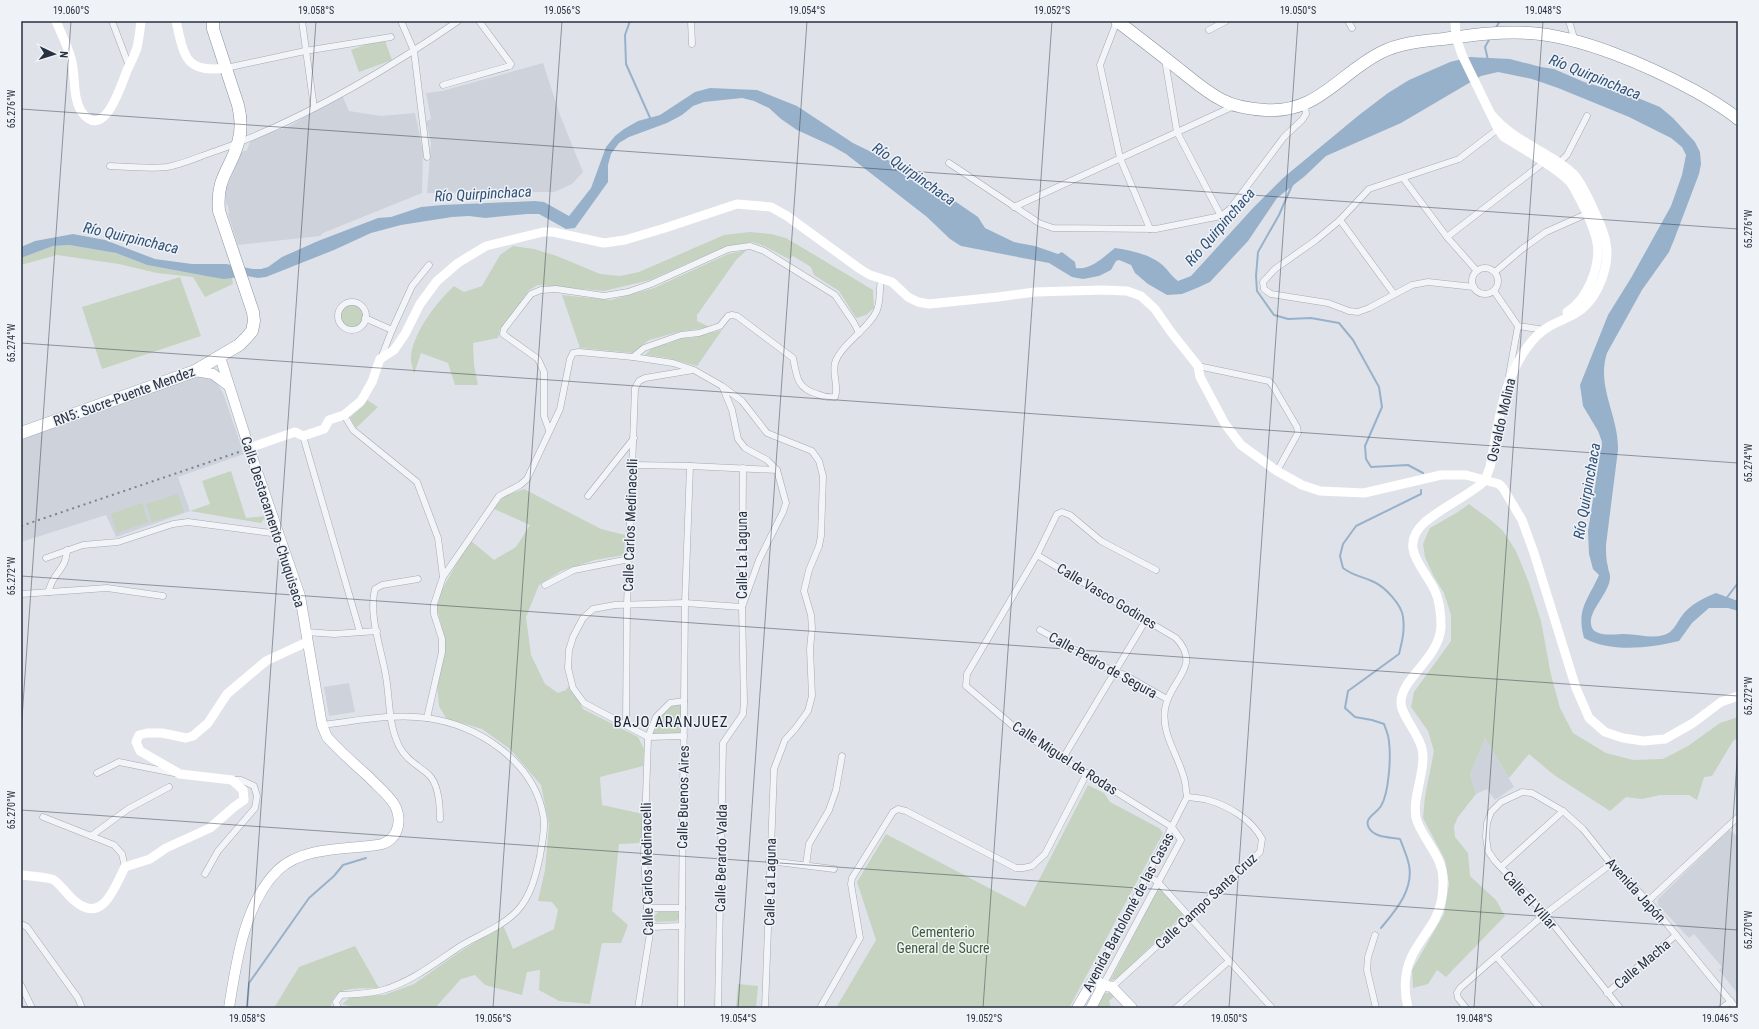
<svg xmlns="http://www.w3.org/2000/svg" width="1759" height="1029" font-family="'Roboto Condensed',sans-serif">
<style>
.built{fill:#cdd2db}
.green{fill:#c5d3c0}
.water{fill:#98b1cb}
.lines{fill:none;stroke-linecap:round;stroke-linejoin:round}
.stream{stroke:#98b1cb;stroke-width:2}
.street-casing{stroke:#a4aab3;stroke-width:7}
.primary-casing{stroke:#9ea7b5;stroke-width:11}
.highway-casing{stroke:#8691a0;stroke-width:13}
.street{stroke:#f2f4f7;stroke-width:6}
.secondary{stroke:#fff;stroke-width:9}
.primary{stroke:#fff;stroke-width:10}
.highway{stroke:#fff;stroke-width:12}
.rail{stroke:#788393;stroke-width:2;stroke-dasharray:2 4;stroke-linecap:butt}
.ticks{fill:none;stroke:#273141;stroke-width:1;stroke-opacity:0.45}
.labels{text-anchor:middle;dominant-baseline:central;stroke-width:3;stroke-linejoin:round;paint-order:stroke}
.street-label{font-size:14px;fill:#273141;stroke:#eff2f6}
.park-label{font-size:14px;fill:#3c5d34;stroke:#eff2f6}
.water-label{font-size:15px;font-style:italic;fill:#2f5077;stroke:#eff2f6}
.neighbourhood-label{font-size:15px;letter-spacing:1px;fill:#192232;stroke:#eff2f6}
.neatline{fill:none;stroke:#273141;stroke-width:1.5}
.ticks-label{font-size:10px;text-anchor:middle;fill:#273141}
</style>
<rect width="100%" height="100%" fill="#dfe3e9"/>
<g class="built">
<polygon points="543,63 560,115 583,172 572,184 554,192 427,193 431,143 426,121 431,119 426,93 442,91"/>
<polygon points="342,95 349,111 381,116 415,113 423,151 422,193 323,233 320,236 238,245 228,214 229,213 228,205 226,205 226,189 241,152 247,150 251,139 288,127"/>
<polygon points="195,376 211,378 218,385 223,393 244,454 178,477 190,511 116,537 106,515 21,542 21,438"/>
<polygon points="349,683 355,712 329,716 324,687"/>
<polygon points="1485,738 1514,787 1495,800 1487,789 1476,794 1470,774"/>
<polygon points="1729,830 1738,837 1738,994 1719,970 1722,967 1694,934 1689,938 1658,905 1658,899"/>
</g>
<g class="green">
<polygon points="384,38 392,60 359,72 351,50"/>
<path d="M750 232 771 234 786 238 873 290 874 308 866 315 856 318 839 291 814 275 811 267 793 256 789 259 764 246 752 242 724 247 650 280 604 291 538 285 529 290 500 329 498 338 473 343 474 365 478 385H455L448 363 421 353 414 374C413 368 410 361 411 355 415 330 436 303 454 286L464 292 482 286 500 255 513 246 534 249 557 256 600 274 620 276 639 272 724 235Z"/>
<polygon points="69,245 116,253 147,265 206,276 232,278 233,284 205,297 193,277 157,273 119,264 57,255 21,265 21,258 53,246"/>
<polygon points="747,250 736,260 697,315 697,321 710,327 678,332 649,340 633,353 580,348 562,295 611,300 654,288 728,254"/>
<polygon points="180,277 201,336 102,369 82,307"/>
<circle cx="352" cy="315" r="12"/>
<polygon points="722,330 697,366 668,358 645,355 655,345 667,344 682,338 691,338"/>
<polygon points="367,400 378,407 356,428 350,417 362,407"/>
<polygon points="231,471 246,518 266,516 261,523 190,511 210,504 202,481"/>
<polygon points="524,489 601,529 625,535 624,555 595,560 561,571 539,585 526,617 531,655 545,684 558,693 566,690 572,681 573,689 583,709 638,737 644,749 643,766 600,777 602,805 643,814 642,843 619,844 612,911 628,925 621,943 602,943 590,1004 559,1001 539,990 540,970 527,972 522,995 485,985 475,975 461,979 435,1008 358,1008 342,1004 352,996 384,995 414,984 458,953 503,925 513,949 554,929 558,910 552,902 538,901 545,870 549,825 541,785 510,749 482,729 446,718 439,706 437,685 445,649 444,635 437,609 440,593 470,540 494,560 516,547 530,525 494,509 504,496"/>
<polygon points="178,494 184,512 152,522 146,504"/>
<polygon points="142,503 148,522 117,533 111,514"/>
<polygon points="1469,504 1492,521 1503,531 1516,551 1529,583 1541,621 1551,675 1560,708 1573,733 1606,753 1633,760 1663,759 1688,746 1720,723 1738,717 1738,738 1733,741 1712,776 1704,777 1697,800 1689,795 1660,795 1642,799 1626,797 1610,811 1554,775 1529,754 1509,778 1485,738 1470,774 1476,794 1458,817 1454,826 1455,837 1468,853 1470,876 1496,900 1505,916 1446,977 1437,970 1428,984 1413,988 1412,970 1444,914 1449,884 1445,860 1423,818 1425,797 1434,751 1428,731 1411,707 1414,692 1451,641 1451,615 1444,593 1433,575 1425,557 1423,544 1430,528 1458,512"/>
<path d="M679 704H681L682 731 680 733 652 734C657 721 664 707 679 704Z"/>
<polygon points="1088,785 1104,793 1110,802 1159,828 1163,833 1069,1008 836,1008 876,940 857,882 886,834 1025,907"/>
<polygon points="1161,890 1181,910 1183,915 1118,978 1110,981 1157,891"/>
<polygon points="658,912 677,912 680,915 677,921 657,922 654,920 654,916"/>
<path d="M355 946 379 988C361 989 332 984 331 1008H274L299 967Z"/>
<polygon points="738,984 758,986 756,1008 736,1008"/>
<path d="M1110 992 1116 995 1109 1001 1111 1008H1095C1099 1000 1101 994 1110 992Z"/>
</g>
<path class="water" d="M1470 57 1510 59 1541 67 1554 69 1584 82 1638 98 1660 107 1673 118 1695 142 1700 152 1701 164 1699 174 1674 240 1669 252 1642 290 1607 353C1596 387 1619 416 1618 450L1606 545C1606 553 1606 560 1608 567 1608 570 1610 573 1610 576 1611 592 1589 609 1591 624 1592 638 1615 634 1625 634 1640 634 1657 641 1670 632 1675 628 1678 621 1681 617 1689 605 1703 598 1716 593L1738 601V611L1728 608H1709L1692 623 1679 641C1651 648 1610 653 1584 638 1576 609 1588 600 1599 575L1593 569 1589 554 1588 531 1602 442 1598 431 1583 406 1580 385 1608 315 1631 278 1671 206 1682 175 1686 155 1682 147 1671 138 1629 117 1558 88 1532 79 1498 72 1481 76 1401 123 1326 156 1305 176 1277 198 1248 241 1210 282 1197 288 1182 294 1167 295 1148 284 1135 273 1131 265 1119 260 1116 261 1111 270 1099 276 1083 279 1072 277 1049 263 961 246 950 239 927 217 846 154 832 146 797 130 781 119 769 108 754 101 742 98 704 102 693 106 682 115 667 123 629 137 619 143 611 154 608 165V182L575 228 566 229 539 214H527L485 218 469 216 452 217 401 225 371 233 334 250 266 277 258 278 247 276 224 279 206 276 147 265 116 253 69 245 53 246 21 258V247L35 241 73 234 105 240 155 259 192 264H226L253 269H261L268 267 282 257 318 241 378 218 391 217 421 207 442 205 535 201 544 202 569 216 591 188 606 147 615 136 624 129 638 121 660 115 695 92 710 88 757 90 797 106 853 143 898 165 927 182 978 217 985 228 1014 242 1035 246 1058 254 1062 252 1075 262 1076 268C1092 270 1103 257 1115 248 1130 250 1148 254 1160 263 1167 268 1171 276 1178 281L1191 276 1253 208 1283 178 1359 115 1388 93 1409 80 1450 62Z"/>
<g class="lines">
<g class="stream">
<polyline points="630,21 625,35 626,64 651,120"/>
<polyline points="1495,29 1500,21"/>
<polyline points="1488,60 1485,47 1490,38"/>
<polyline points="1293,183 1279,215 1258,252 1256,276 1257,291 1274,315 1288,319 1311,318 1339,323 1353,340 1379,387 1382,407 1365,446 1366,459 1371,467 1408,465 1423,473"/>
<polyline points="1725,600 1738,583"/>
<path d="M1381 928C1395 911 1414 890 1409 865 1407 856 1403 847 1400 839 1390 837 1375 838 1369 828 1363 818 1377 813 1381 806 1389 793 1391 757 1389 742 1389 736 1386 730 1384 724L1372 720 1355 717 1345 708 1348 691 1399 654C1402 642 1405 630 1403 617 1402 605 1385 587 1374 582 1362 576 1355 577 1343 568L1340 556 1343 544 1356 526 1421 494V490"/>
<polyline points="247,1008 249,983 309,898 334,876 343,865 366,858"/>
</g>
<g class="street-casing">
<g id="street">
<polyline points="112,21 129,66"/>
<polyline points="302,21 314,108"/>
<polyline points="401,21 414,51 427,157"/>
<polyline points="691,21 692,44"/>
<polyline points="1117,21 1100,65 1120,158 1150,229"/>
<polyline points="1348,21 1352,28"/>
<polyline points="1569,21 1575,41"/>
<polyline points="1209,30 1226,21"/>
<polyline points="1165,60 1177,132 1221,216"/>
<polyline points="226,68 305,51 391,37"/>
<polyline points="443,85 510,66 511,64 479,21"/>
<polyline points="949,163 1039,223 1053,228 1156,229 1221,216 1230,209 1284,137 1302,120 1306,114 1305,104"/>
<polyline points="1558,164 1567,155 1587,116"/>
<path d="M110 166C128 167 149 169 167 167 184 164 200 156 216 151 301 121 384 72 458 21"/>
<polyline points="1403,178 1447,237 1477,271"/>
<polyline points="1014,207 1234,106"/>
<polyline points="1340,220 1394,294"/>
<polyline points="1447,237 1543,163 1544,160"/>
<circle cx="1485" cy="281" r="13"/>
<polyline points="1495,272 1522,249 1546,232 1591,212"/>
<polyline points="1474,287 1428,282 1412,285 1369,308 1358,312 1349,311 1328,303 1271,294 1264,289 1263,282 1275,269 1316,240 1340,220 1369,189 1459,159 1498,129"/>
<polyline points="1494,291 1518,326 1545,330"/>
<circle cx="352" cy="316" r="14"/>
<polyline points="365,318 392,330"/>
<path d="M633 357 644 348 681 335 699 333 720 326 728 316 732 315 737 316 793 358C797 376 796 388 817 394 824 397 828 398 835 397 839 386 832 375 835 363 840 345 870 328 877 310 881 300 879 289 881 279"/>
<polyline points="381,358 392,330 412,286 429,265"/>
<polyline points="1198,366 1269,381 1273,386 1297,427 1298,433 1277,471"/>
<polyline points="1509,375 1518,326"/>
<polyline points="723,388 732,410 738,439 745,448 767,460 777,470"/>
<polyline points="344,415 353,430 417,482 438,538 443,577"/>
<polyline points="549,430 544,416 544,372 538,359 503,334 504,329 531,294 541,290 556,289 604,296 628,292 651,284 728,249 750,246 764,251 835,295 854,323 859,333"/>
<polyline points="303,436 360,632"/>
<polyline points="633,465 690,466 777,470 786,503 783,512 759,560 742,607 685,603 615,605 593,609 583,618 573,637 569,650 568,668 573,688 584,703 648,737 684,736"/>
<polyline points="588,496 634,438"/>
<path d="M1037 555 1176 638C1203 667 1169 680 1165 709 1161 736 1180 757 1185 782 1186 787 1186 792 1187 797L1094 979"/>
<polyline points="46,558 83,545 118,542 173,524 188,522 279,534"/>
<path d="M418 579 382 585 375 589C368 615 382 651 386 677 390 700 388 723 399 746 406 760 418 765 429 775 439 785 440 807 440 819"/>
<polyline points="545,585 574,570 629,559"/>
<path d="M48 592C50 588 51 583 53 580 60 568 66 566 67 550"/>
<polyline points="21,594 107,588 163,596"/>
<polyline points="1040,630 1114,672 1125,675 1167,699"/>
<polyline points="306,632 334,634 377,631"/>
<polyline points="427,718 442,652 442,639 434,614 434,604 443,577 499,496 520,485 527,479 560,409 570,359 573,353 579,352 633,357 673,363 694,370 722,386 742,401 767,433 812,451 819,461 823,476 821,536 819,546 809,570 804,591 811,615 812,628 810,649 812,696 808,711 795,729 785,740 774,769 765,1008"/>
<path d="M322 725C356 721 393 713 427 718 478 725 533 761 543 814 546 827 542 842 540 856 536 875 531 896 517 911 502 927 478 935 459 947 435 963 411 982 383 990 370 994 354 994 341 995L336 1002 338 1008"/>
<polyline points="626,725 627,605 635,388 639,381 645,378 693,370"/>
<polyline points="1063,758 1146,620"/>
<polyline points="97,773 119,762 174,773"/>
<polyline points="43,817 114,845 122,854 125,867"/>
<polyline points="91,836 128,809 169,787"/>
<polyline points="769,861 834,869"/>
<polyline points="806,865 809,844 829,810 836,790 842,756"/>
<polyline points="1501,867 1563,811"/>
<polyline points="205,874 218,851 255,808 257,796 254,786 241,780 232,780"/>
<polyline points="1147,875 1158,882 1272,1008"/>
<polyline points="1648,901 1738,817"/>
<polyline points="647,908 682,908"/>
<polyline points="21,924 27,927 78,998 82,1008"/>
<polyline points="651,927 682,926"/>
<polyline points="1375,935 1368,957 1367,970 1376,1008"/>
<polyline points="1497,957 1540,1008"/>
<polyline points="21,985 32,1008"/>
<polyline points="1103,985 1181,840 1172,827 1019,731 966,686 967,674 1037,555 1057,514 1062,512 1070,515 1101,541 1156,570"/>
<path d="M1112 987 1260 852 1262 839C1252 820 1229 806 1208 800 1201 798 1194 798 1187 797"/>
<polyline points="1607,993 1676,935"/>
<polyline points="638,1008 651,927 647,908 644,856 648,737 656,717 670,703 684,701"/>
<polyline points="681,1008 685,603 690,466"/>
<polyline points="718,1008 723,743 743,714 744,703 742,607 743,468"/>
<polyline points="820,1008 860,938 851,884 852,878 893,812 898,809 906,811 1016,868 1023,868 1032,866 1045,854 1087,773"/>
<polyline points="1176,1008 1229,961"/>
<polyline points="1466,1008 1458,998 1457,993 1460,988 1545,914 1611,864"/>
<polyline points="1620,1008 1545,914 1495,861 1488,851 1486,837 1487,823 1491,812 1501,802 1522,792 1532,793 1563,811 1583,829 1611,864 1648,901 1736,1008"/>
<polyline points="1722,1008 1731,1001"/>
</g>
</g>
<g class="primary-casing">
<g id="primary">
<path d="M220 357 249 448 300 596 322 725 327 737C340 751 354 764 369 777 377 786 387 793 394 804 402 818 400 838 382 844 375 846 366 846 358 847 332 849 298 851 278 870 244 903 236 964 229 1008"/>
<polyline points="195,371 213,374 229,386"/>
<polyline points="1077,1008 1094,979 1103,985 1112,987 1132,1008"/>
<polyline points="1091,1008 1103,985"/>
</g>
</g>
<g class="highway-casing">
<g id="highway">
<path d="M1117 21C1138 37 1159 53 1180 70 1193 80 1206 92 1222 100 1235 107 1250 109 1265 110 1317 114 1339 74 1380 53 1399 43 1422 41 1443 39 1472 35 1501 31 1529 33 1581 36 1649 66 1695 91 1709 99 1725 108 1738 119"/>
<path d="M21 433 195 371 239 345 246 338 252 331 254 321 253 312 219 211C216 177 230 171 238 143 242 130 241 117 238 105L213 29V21"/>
</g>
</g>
<use href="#street" class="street"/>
<g class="secondary">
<path d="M56 21C61 33 67 45 71 58 76 74 72 96 81 111 103 143 120 88 126 73 129 65 134 57 137 48 139 39 140 30 141 21"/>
<path d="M176 21C184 56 185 74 226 68"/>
<path d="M1455 21 1456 37 1462 55 1498 129 1504 137C1523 149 1555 166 1570 182 1576 190 1580 200 1585 209 1598 237 1603 252 1591 282 1585 295 1579 304 1567 312"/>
<polyline points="249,448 295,432 303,436 324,429 329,420 344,415 361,401 372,382 380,359 394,350 405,334 420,304 437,281 458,263 486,246 543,232 553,232 604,243 625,240 665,228 737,204 771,207 787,216 860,269 870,275 892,282 908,297 918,302 929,304 998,297 1035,292 1103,290 1127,291 1141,296 1155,309 1171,332 1198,366 1200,377 1225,424 1241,445 1277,471 1302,485 1320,491 1364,493 1441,475 1466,475 1499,484 1503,488 1522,520 1534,553 1576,688 1589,718 1605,732 1623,738 1643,741 1665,739 1693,723 1721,702 1738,696"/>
<path d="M21 875C29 876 48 877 54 880 62 886 68 896 76 902 103 924 115 886 125 867L150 859 166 848 210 828 234 807 244 800 243 790 232 780 180 774 140 751 136 742 139 735 147 733H162L186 738 193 736 208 723 227 694 266 661 307 642"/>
<path d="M1408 1008C1404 992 1404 973 1411 958 1417 944 1428 932 1435 919 1440 909 1443 895 1443 884 1445 858 1425 843 1417 821 1410 801 1427 770 1422 749 1419 734 1401 715 1401 703 1400 679 1439 659 1441 627 1441 614 1440 602 1435 591 1424 567 1397 547 1425 522 1442 508 1463 498 1480 485L1485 480 1490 467C1498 426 1502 383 1526 349 1532 340 1541 331 1550 326 1561 320 1572 317 1582 309 1599 295 1610 265 1606 243 1604 230 1597 218 1592 206 1587 196 1583 186 1576 177 1570 169 1561 164 1552 158 1531 145 1507 134 1491 114"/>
</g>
<use href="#primary" class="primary"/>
<use href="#highway" class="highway"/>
<polyline class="rail" points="21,526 239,452"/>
</g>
<path class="ticks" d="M21 109 1738 229M21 343 1738 463M21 576 1738 696M21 732 71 21M21 810 1738 930M247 1008 316 21M493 1008 562 21M738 1008 807 21M983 1008 1052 21M1229 1008 1298 21M1474 1008 1543 21M1720 1008 1738 747"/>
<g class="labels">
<g class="street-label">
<text transform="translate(124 396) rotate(-20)">RN5: Sucre-Puente Mendez</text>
<text transform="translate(1501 420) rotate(-77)">Osvaldo Molina</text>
<text transform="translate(273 522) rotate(72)">Calle Destacamento Chuquisaca</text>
<text transform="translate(630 525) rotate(-88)">Calle Carlos Medinacelli</text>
<text transform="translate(742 555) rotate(-90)">Calle La Laguna</text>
<text transform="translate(1107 596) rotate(31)">Calle Vasco Godines</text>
<text transform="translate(1103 665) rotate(29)">Calle Pedro de Segura</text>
<text transform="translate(1065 758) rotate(33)">Calle Miguel de Rodas</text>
<text transform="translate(683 797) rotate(-89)">Calle Buenos Aires</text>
<text transform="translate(721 858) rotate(-89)">Calle Berardo Valda</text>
<text transform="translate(647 869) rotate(-91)">Calle Carlos Medinacelli</text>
<text transform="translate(770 882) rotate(-89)">Calle La Laguna</text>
<text transform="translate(1636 890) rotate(48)">Avenida Japón</text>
<text transform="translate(1530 900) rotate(48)">Calle El Villar</text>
<text transform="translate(1206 901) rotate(-43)">Calle Campo Santa Cruz</text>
<text transform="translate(1128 912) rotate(-62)">Avenida Bartolomé de las Casas</text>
<text transform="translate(1642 964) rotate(-40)">Calle Macha</text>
</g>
<g class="park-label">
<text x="943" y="932">Cementerio<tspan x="943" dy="16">General de Sucre</tspan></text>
</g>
<g class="water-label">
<text transform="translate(1595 77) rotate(22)">Río Quirpinchaca</text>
<text transform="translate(914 174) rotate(35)">Río Quirpinchaca</text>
<text transform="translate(483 194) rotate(-3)">Río Quirpinchaca</text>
<text transform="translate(1220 227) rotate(-49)">Río Quirpinchaca</text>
<text transform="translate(131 238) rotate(13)">Río Quirpinchaca</text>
<text transform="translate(1587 491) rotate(-80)">Río Quirpinchaca</text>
</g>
<g class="neighbourhood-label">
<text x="671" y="722">BAJO ARANJUEZ</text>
</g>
</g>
<rect width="1759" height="1029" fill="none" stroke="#eff2f6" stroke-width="44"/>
<g transform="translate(54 54) rotate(94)" stroke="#eff2f6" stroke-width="3" paint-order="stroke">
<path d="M0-3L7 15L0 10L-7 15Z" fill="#273141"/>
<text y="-6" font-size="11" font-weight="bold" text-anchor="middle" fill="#273141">N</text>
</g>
<rect x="22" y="22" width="1715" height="985" class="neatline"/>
<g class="ticks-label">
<text x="71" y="14">19.060°S</text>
<text x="316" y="14">19.058°S</text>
<text x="562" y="14">19.056°S</text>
<text x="807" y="14">19.054°S</text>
<text x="1052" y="14">19.052°S</text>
<text x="1298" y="14">19.050°S</text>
<text x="1543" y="14">19.048°S</text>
<text transform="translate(11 109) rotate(-90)" y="4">65.276°W</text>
<text transform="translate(1748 229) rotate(-90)" y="4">65.276°W</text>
<text transform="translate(11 343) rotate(-90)" y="4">65.274°W</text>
<text transform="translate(1748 463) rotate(-90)" y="4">65.274°W</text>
<text transform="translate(11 576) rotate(-90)" y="4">65.272°W</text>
<text transform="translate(1748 696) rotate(-90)" y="4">65.272°W</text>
<text transform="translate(11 810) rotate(-90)" y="4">65.270°W</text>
<text transform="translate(1748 930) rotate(-90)" y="4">65.270°W</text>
<text x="247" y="1022">19.058°S</text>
<text x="493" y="1022">19.056°S</text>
<text x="738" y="1022">19.054°S</text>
<text x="984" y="1022">19.052°S</text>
<text x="1229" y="1022">19.050°S</text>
<text x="1474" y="1022">19.048°S</text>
<text x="1720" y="1022">19.046°S</text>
</g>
</svg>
